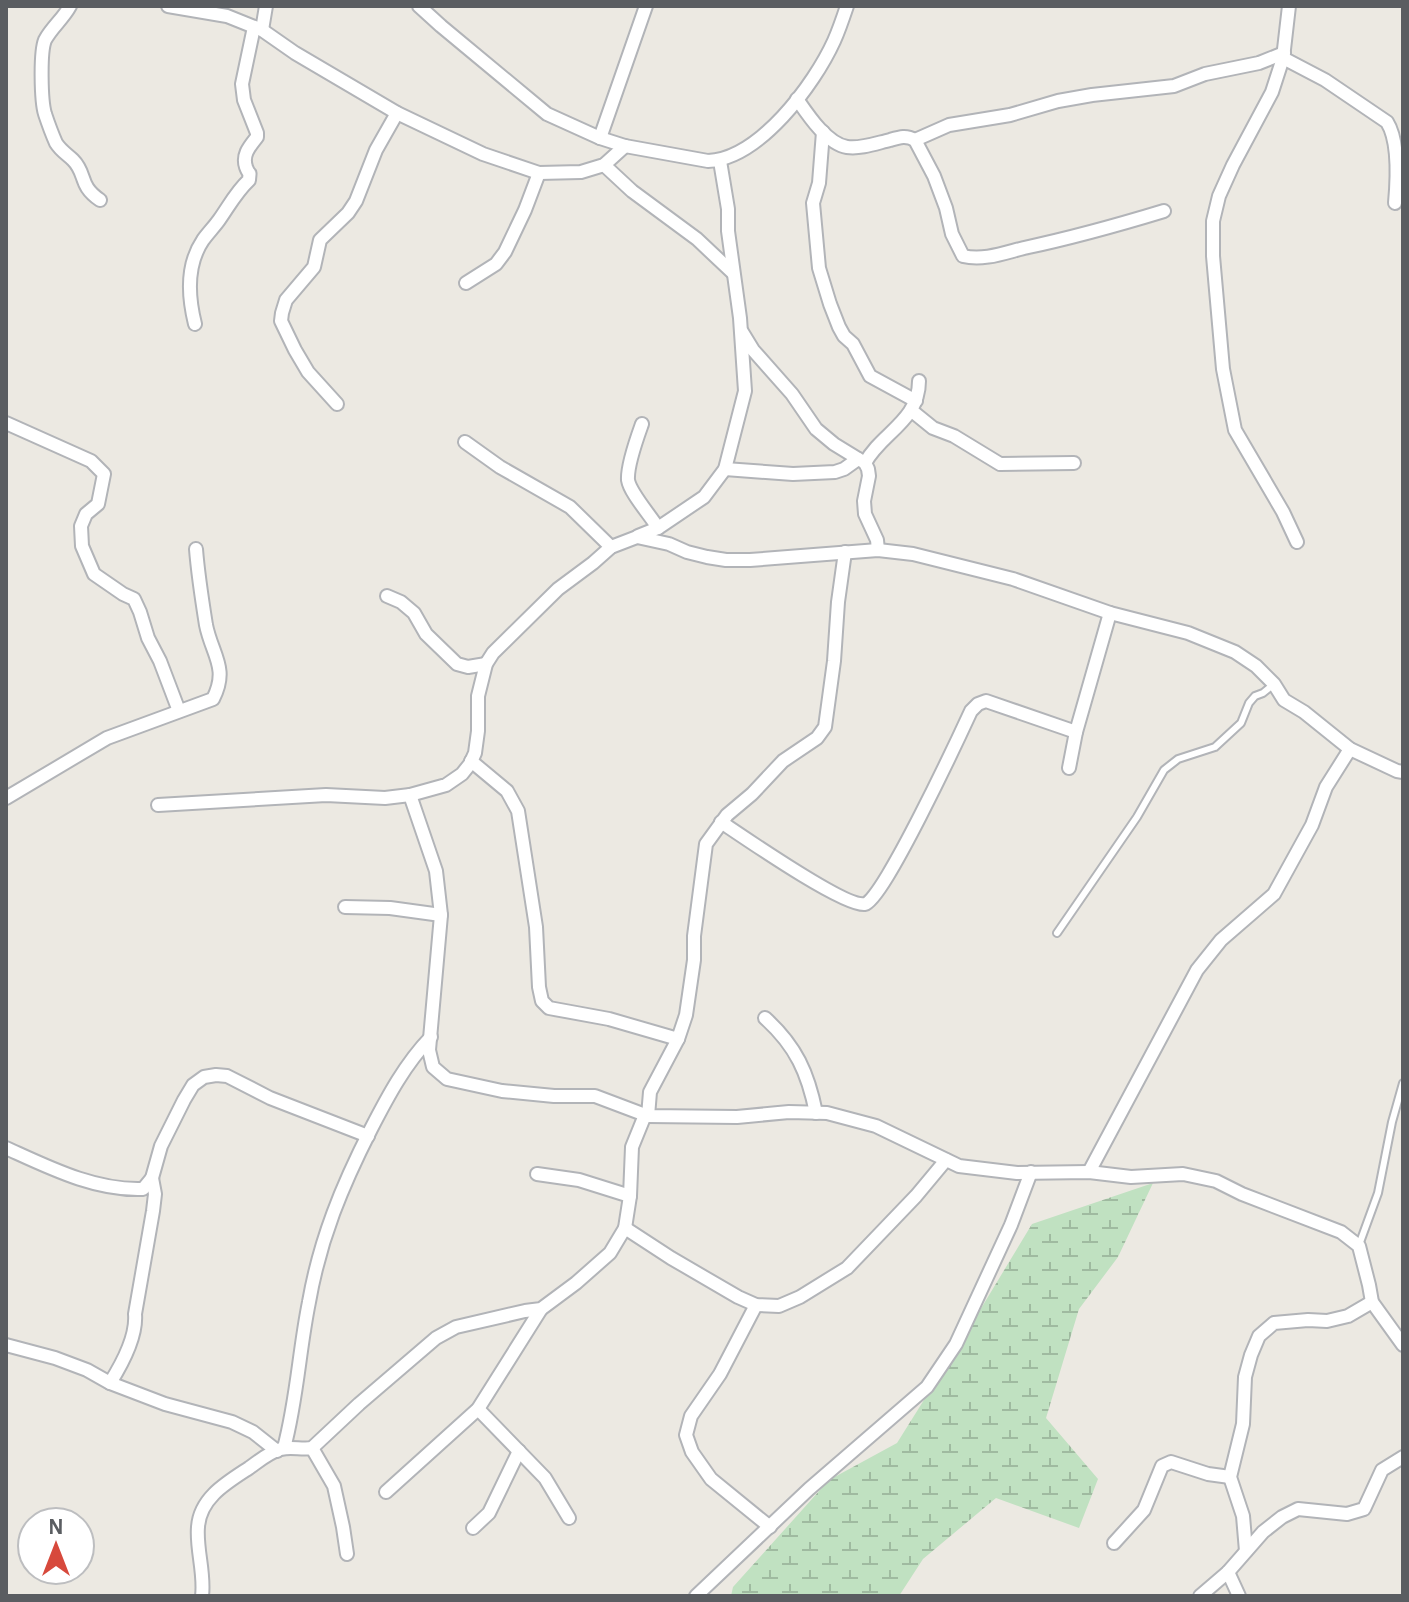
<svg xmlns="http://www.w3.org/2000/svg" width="1409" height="1602" font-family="'Alegreya Sans',sans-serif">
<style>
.wetland{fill:url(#wetland-marsh)}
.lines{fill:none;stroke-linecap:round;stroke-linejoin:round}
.lane-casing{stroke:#b2b4b8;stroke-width:10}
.street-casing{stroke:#b2b4b8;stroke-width:16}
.lane{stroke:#fff;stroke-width:6}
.street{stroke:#fff;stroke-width:12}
</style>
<defs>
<pattern id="wetland-marsh" width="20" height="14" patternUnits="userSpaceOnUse" patternTransform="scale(2)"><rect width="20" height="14" fill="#c0e1c1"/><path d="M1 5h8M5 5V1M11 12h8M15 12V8" fill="none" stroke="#9fbaa0"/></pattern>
</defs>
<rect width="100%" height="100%" fill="#ece9e2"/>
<polygon class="wetland" points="1153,1183 1118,1257 1079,1309 1046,1418 1098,1479 1079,1528 996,1498 923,1559 899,1596 731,1596 733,1587 829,1480 897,1443 971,1325 1032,1224"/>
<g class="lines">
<g class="lane-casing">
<g id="lane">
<polyline points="1057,933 1137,817 1164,770 1178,759 1215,747 1241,723 1249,703 1255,696 1263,693 1274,684"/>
<polyline points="1359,1245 1378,1193 1392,1122 1403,1083"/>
</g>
</g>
<g class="street-casing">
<g id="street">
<path d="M70 6C63 19 52 27 45 40 40 52 41 101 45 114 48 123 52 134 56 143 61 151 67 154 73 160 87 174 78 185 100 200"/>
<polyline points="168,6 227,16 262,30 295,53 397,113 483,154 539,173 581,172 604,165 625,146"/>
<path d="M419 6 441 26 547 114 600 138 625 146 708 161C759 159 814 85 834 41 839 30 843 18 847 6"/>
<polyline points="1289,6 1283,58 1272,92 1233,165 1219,196 1213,221 1213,256 1223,369 1235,430 1283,512 1297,542"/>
<polyline points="262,30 266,6"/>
<path d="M1283 58 1325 80 1387 122C1399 141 1397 181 1395 203"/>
<path d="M797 99C808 115 827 144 847 147 861 149 877 143 890 140 900 137 906 135 915 140L934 176 946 208 952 234 963 256C983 261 1004 253 1024 248 1071 238 1118 225 1164 211"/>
<polyline points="823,132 819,183 813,203 819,268 830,304 839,327 844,336 853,344 870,376 916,401"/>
<polyline points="600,138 646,6"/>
<polyline points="915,140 949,125 1010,115 1058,101 1092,95 1174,86 1205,74 1259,63 1284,53"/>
<polyline points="604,165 632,191 697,239 733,273"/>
<polyline points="466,283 496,264 505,252 525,210 539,173"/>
<path d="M195 324C188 296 186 265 203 240 208 233 214 227 219 220 229 206 236 192 249 180 250 168 250 178 246 167 242 155 249 147 257 137V133L244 100 242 84 254 27"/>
<polyline points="742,332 753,350 792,394 816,429 834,444 865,463 868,469 869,476 864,501 865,514 877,540 878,550"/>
<polyline points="337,404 308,372 295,350 281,321 282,313 286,300 314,267 320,240 348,213 356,201 376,150 397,113"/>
<polyline points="912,411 933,428 954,436 1000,464 1074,463"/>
<polyline points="6,423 91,461 104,474 98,504 86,514 81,526 82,546 94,574 123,594 134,599 140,612 148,638 160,661 179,711"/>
<path d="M642 424C637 438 627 465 628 480 630 493 651 516 658 528"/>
<polyline points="465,442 500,467 570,507 611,547"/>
<path d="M865 463C881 433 919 421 919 381"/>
<polyline points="725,469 793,474 835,472 844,469 858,459"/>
<polyline points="638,536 658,528 704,497 725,469 745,391 740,318 728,231 728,209 720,161"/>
<polyline points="387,596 401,602 414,613 426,634 457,664 468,667 486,664"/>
<polyline points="471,761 507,791 518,811 536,927 539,987 542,1001 549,1008 609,1019 678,1039"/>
<polyline points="1069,768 1076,732 1110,613"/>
<polyline points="410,795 436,871 441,915 429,1050 433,1067 447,1079 502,1091 554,1096 595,1096 648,1116 737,1117 789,1112 827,1113 876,1126 959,1166 1017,1173 1089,1172 1131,1177 1183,1174 1216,1181 1242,1194 1341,1232 1359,1246 1369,1285 1372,1302 1403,1345"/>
<path d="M6 798 107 738 213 699C229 668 212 655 206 625 202 600 198 575 196 549"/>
<polyline points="158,805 326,795 385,798 410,795 446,785 462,774 470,764 475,753 478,731 478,696 486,664 493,653 558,589 593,563 611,547 637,537 669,544 687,552 707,557 726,560 750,560 878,550 913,554 1013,579 1110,613 1188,633 1235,652 1256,666 1274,684 1284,700 1304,712 1350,749 1397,771 1403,772"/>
<path d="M721 822C742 836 846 908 865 904 883 900 959 737 971 711L978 704 986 701 1076 732"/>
<polyline points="345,907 390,908 441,915"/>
<path d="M765 1018C796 1046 808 1073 816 1113"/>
<polyline points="648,1116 650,1092 678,1039 686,1015 694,960 694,936 706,844 727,815 752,794 783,761 817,738 825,727 834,661 838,602 845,552"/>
<path d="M6 1148C48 1167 95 1191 143 1189L152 1178 161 1146 184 1100 193 1085 204 1077 216 1075 227 1076 270 1098 368 1136"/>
<polyline points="1089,1172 1197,970 1221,940 1274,894 1312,825 1326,787 1350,749"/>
<polyline points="537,1174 579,1180 630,1196"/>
<polyline points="625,1228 671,1258 738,1297 756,1305 779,1306 800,1297 847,1268 916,1196 946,1160"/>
<polyline points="756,1305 720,1374 691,1416 686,1435 692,1452 711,1479 770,1527"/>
<polyline points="6,1345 55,1358 87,1370 110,1383 165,1404 232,1422 253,1432 277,1451"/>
<path d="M110 1383C122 1364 137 1337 135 1314L153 1211 155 1194 152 1178"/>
<polyline points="478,1409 545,1478 569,1518"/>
<path d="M284 1448C297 1400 299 1351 309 1302 320 1239 342 1186 371 1129 388 1096 405 1064 431 1037"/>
<polyline points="312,1448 334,1486 343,1527 347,1554"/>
<polyline points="386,1492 478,1409 541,1309"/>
<polyline points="473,1528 489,1513 519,1451"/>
<polyline points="1114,1543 1144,1510 1162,1466 1171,1462 1208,1474 1230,1477"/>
<polyline points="1246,1551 1243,1516 1230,1477 1243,1424 1245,1377 1251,1355 1259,1336 1274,1323 1308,1320 1327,1321 1348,1316 1372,1302"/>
<polyline points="1228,1572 1239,1596"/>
<path d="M202 1596C205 1573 196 1549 198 1527 200 1498 226 1483 249 1468 259 1461 269 1452 281 1449 291 1446 302 1450 312 1448L359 1404 436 1338 456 1327 525 1311 541 1309 576 1283 610 1253 625 1228 630 1196 632 1147 645 1115"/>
<polyline points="696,1596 809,1489 927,1387 956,1344 1011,1225 1031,1172"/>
<polyline points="1200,1596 1228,1572 1263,1532 1282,1517 1298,1509 1347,1514 1364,1509 1382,1470 1403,1457"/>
</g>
</g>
<use href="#lane" class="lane"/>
<use href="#street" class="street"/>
</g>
<rect width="1409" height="1602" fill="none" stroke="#5a5d61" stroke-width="16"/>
<g transform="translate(56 1546)"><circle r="38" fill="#ffffff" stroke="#bdbec0" stroke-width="2"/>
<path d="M0-6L14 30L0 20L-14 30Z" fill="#d7493c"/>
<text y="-12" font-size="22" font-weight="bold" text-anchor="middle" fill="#5a5d61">N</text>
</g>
</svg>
